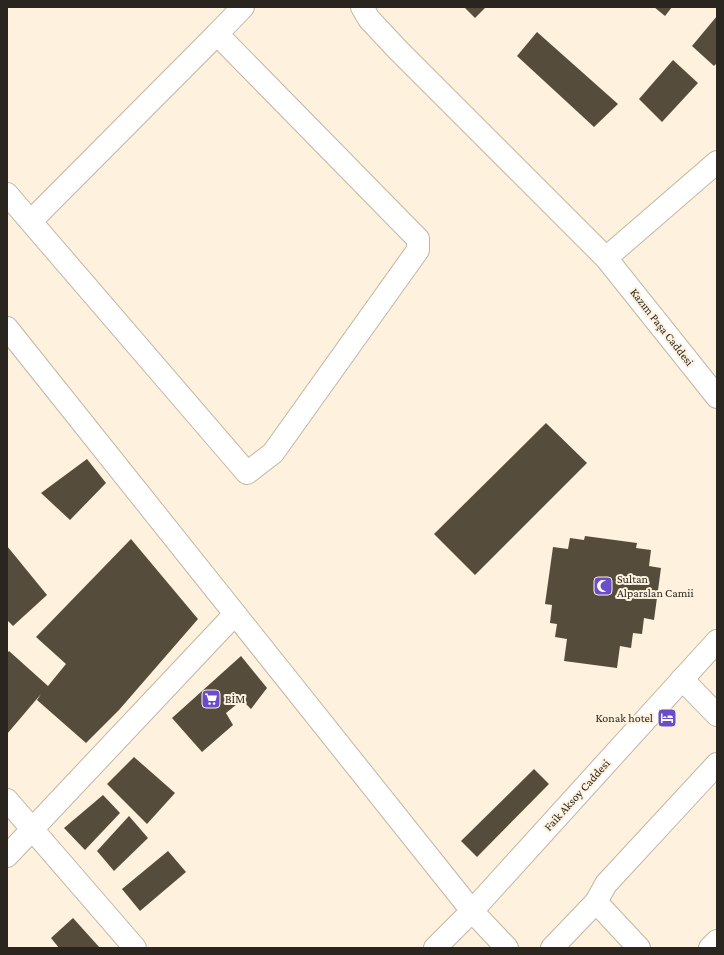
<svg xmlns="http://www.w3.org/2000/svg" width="724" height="955" font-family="'Crimson Pro',serif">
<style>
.building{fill:#564c3c}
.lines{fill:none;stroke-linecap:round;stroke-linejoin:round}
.minor-casing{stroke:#c1b6a3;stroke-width:24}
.major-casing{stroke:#c1b6a3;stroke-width:24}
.minor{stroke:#fff;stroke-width:22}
.major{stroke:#fff;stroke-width:22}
.labels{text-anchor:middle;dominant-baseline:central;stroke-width:4;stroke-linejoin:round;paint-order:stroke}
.street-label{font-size:12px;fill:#2a261f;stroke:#fef2de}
.poi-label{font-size:12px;fill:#2a261f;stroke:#fef2de;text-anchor:start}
</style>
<rect width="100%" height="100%" fill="#fef2de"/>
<g class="building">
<polygon points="464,7 486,7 475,18"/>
<polygon points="654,7 672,7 665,16"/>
<polygon points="717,16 717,63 714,66 692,46"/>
<polygon points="537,32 618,104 594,127 517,56"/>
<polygon points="673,60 698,83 662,122 639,99"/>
<polygon points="546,423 587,463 475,575 434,534"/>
<polygon points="87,459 106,483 70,520 41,493"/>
<polygon points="585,536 637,543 636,548 651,550 649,566 661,568 654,620 644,618 642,634 633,633 631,648 620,646 617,668 564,661 567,639 555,637 557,624 550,623 552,605 545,604 553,547 568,549 570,538 584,540"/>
<polygon points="131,539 198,619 119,710 86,743 37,700 41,694 7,734 7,653 9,651 48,686 66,664 36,637"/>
<polygon points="7,546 47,595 13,626 7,620"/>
<polygon points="241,656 267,688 251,709 242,700 226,713 233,725 202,752 172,718"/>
<polygon points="134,757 175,793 147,824 107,784"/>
<polygon points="534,769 549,784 477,857 461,841"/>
<polygon points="103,795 120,813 85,850 64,828"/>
<polygon points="129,816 148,838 114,871 97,851"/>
<polygon points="168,851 186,872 140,911 122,889"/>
<polygon points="73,918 100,948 59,948 51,938"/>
</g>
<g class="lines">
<g class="minor-casing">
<g id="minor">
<polyline points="362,7 369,19 398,50 606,258 717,397"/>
<polyline points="7,194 247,473 273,453 418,250 418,239 217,34 243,7"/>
<polyline points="31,221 217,34"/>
<polyline points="606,258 717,162"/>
<polyline points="7,328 472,911 507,948"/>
<polyline points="682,679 717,715"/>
<polyline points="7,800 135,948"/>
<polyline points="7,856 235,614"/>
<polyline points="596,902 606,884 717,764"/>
<polyline points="552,948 596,902 639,948"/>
<polyline points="710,948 717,941"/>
</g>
</g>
<g class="major-casing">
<polyline id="major" points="435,948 472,911 717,641"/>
</g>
<use href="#minor" class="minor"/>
<use href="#major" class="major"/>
</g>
<defs>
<g id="mosque-square" transform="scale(1)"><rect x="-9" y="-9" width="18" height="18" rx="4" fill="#6b4ec7" stroke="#fef2de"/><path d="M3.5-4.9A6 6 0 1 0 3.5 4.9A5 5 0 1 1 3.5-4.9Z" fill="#fff"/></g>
<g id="supermarket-square" transform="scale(1)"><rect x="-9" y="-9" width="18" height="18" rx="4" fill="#6b4ec7" stroke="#fef2de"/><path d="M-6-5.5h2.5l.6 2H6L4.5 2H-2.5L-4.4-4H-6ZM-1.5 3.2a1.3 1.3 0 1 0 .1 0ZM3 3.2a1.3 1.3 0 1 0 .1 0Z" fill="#fff"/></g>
<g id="hotel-square" transform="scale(1)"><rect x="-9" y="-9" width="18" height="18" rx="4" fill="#6b4ec7" stroke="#fef2de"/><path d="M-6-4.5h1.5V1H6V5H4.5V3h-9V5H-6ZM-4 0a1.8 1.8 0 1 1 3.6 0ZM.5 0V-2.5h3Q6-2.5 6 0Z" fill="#fff"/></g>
</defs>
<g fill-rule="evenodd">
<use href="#mosque-square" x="603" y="586"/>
<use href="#supermarket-square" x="211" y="699"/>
<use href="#hotel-square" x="667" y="718"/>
</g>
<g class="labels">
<g class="street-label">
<text transform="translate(662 327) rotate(52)">Kazım Paşa Caddesi</text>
<text transform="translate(577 795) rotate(-48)">Faik Aksoy Caddesi</text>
</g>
<g class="poi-label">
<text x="617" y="579">Sultan<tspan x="617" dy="14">Alparslan Camii</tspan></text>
<text x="225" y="699">BİM</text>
<text x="653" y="718" text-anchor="end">Konak hotel</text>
</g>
</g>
<rect width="724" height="955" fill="none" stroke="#2a261f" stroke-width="16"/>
</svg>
